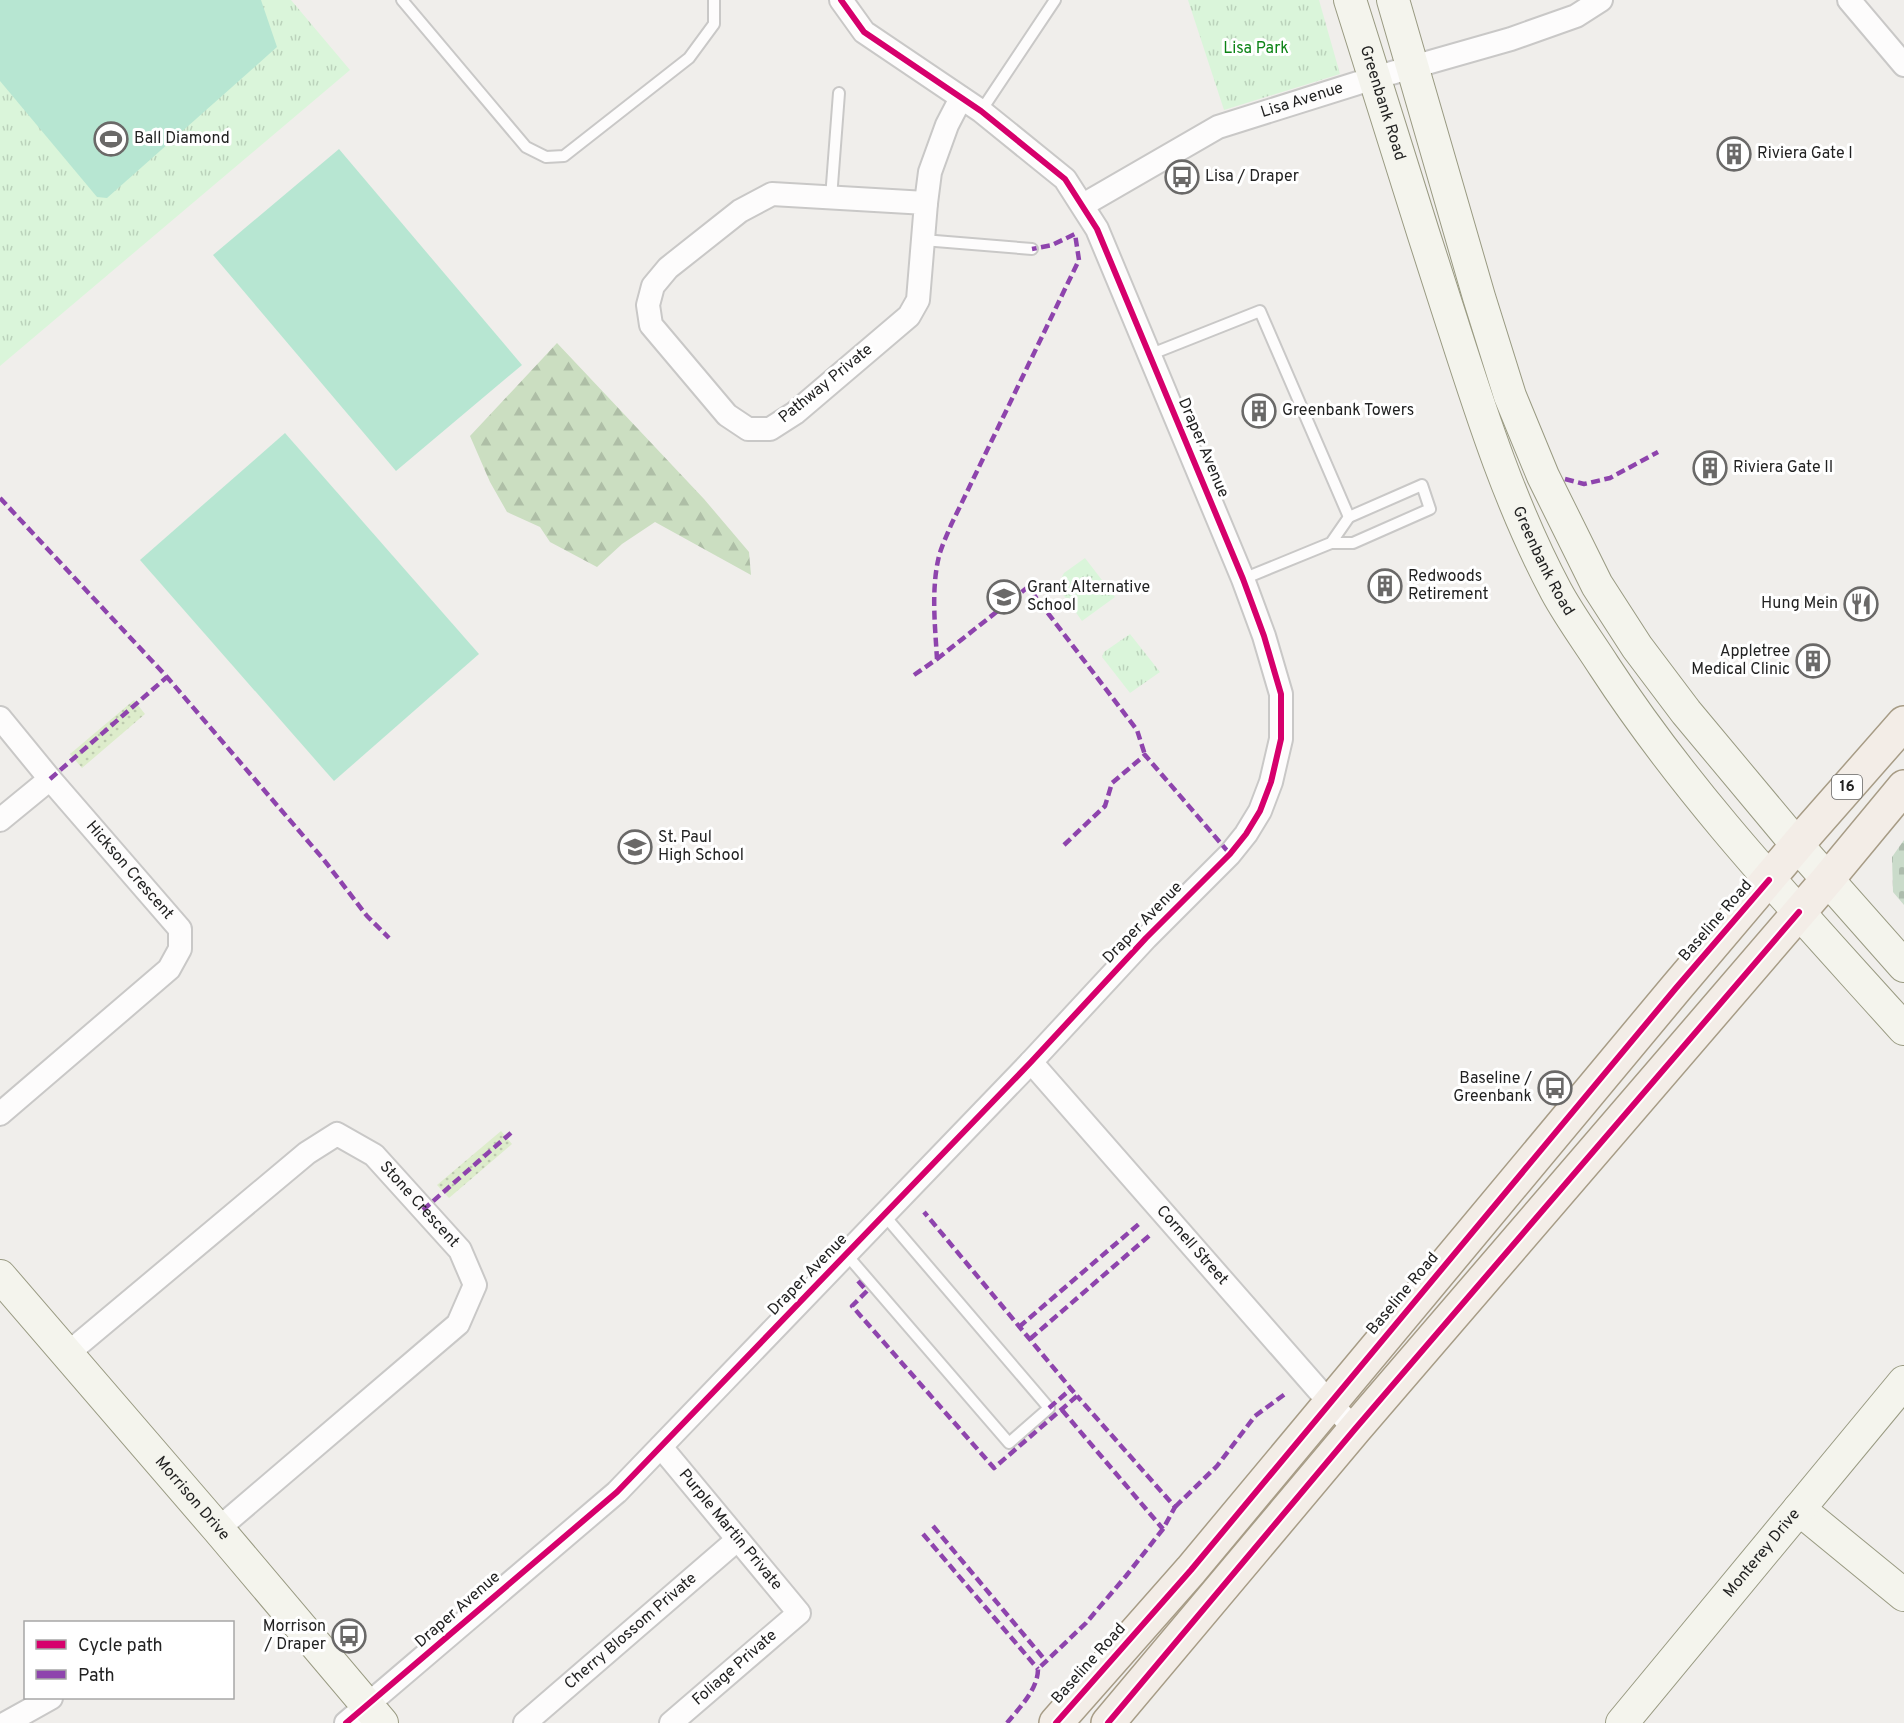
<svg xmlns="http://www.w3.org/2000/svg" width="1904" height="1723" font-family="Overpass,sans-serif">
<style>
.grass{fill:url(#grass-dots)}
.forest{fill:url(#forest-firs)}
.cemetery{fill:url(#cemetery-stones)}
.park{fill:url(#park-tufts)}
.pitch{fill:#b7e6d2}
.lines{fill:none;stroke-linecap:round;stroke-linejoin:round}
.lane-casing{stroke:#c9c8c7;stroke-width:14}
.street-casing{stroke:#c9c8c7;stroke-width:26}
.secondary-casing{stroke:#999a82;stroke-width:34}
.primary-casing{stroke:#a79c86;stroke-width:36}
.lane{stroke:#fdfcfc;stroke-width:10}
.street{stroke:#fdfcfc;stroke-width:22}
.secondary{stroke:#f4f4ed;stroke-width:32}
.primary{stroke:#f3ede7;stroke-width:33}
.quiet{stroke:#8e44ad;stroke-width:4.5;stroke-dasharray:9 4.5;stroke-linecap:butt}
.cycleway-casing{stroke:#fff;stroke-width:10}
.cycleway{stroke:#d6006c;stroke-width:6}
.labels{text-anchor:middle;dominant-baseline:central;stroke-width:6;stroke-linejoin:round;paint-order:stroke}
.shield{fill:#fff;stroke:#646464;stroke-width:1.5}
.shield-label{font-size:15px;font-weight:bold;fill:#222}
.park-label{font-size:16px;fill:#0c8416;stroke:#fff}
.street-label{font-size:16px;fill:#222;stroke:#fff}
.poi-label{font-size:16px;fill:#222;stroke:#fff;text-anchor:start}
</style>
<defs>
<pattern id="grass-dots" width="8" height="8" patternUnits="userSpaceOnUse" patternTransform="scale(1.5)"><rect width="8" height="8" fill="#ddeccb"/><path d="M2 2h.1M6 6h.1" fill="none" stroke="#bdcaae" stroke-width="1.8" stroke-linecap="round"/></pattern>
<pattern id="forest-firs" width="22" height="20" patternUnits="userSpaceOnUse" patternTransform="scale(1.5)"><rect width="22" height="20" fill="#cbdec1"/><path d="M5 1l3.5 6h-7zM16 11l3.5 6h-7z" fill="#aebea6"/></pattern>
<pattern id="cemetery-stones" width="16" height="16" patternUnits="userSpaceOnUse" patternTransform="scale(1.5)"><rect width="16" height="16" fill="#cadbca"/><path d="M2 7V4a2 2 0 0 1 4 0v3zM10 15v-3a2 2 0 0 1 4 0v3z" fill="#adbcad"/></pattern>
<pattern id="park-tufts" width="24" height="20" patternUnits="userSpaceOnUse" patternTransform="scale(1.5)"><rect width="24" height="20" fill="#daf5da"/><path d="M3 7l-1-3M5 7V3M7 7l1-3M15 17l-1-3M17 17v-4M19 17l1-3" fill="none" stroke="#bbd2bb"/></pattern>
</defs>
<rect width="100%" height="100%" fill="#f0eeeb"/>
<g class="grass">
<polygon points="134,700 145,714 82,768 70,754"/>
<polygon points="501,1131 512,1144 449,1198 437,1185"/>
</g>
<polygon class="forest" points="557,343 704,499 749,552 751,575 655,522 622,544 597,567 550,542 540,527 507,512 490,482 470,436"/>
<polygon class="cemetery" points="1904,840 1904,905 1893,892 1892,857"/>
<g class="park">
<polygon points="0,0 291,0 350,70 0,366"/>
<polygon points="1188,0 1319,0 1340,74 1224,110"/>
<polygon points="1085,558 1115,597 1082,621 1057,586 1064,573"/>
<polygon points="1130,634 1160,672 1130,693 1102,657 1104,652"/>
</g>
<g class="pitch">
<polygon points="0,0 261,0 277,47 107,198 97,197 0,81"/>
<polygon points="339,149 522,365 396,471 213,255"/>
<polygon points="285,433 479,654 334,781 140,560"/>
</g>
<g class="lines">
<g class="lane-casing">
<g id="lane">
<polyline points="402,0 526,147 546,157 564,156 689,58 714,24 714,0"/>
<polyline points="981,111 1055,0"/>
<polyline points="831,198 839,93"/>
<polyline points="923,240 1032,249"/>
<polyline points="1149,355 1260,311 1349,517"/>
<polyline points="1243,579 1331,543 1353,543 1430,509 1422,485 1349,517 1331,543"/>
<polyline points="846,1254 1009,1443 1049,1408 884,1215"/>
</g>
</g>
<g class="street-casing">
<g id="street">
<polyline points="1849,0 1904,65"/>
<polygon points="772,194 926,203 918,300 909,316 795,413 770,429 748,429 727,415 651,325 648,305 653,286 668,268 740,211"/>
<polyline points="926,203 930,172 947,125 961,98"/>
<path id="s1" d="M1083 205 1218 127 1374 78 1511 39 1576 16 1601 0"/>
<path id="s2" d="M0 718 50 779 180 929V949L169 969 0 1114"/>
<polyline points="0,820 50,779"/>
<path id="s3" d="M1031 1062 1329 1402 1355 1429"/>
<path id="s4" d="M67 1354 307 1153 337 1134 374 1155 460 1250 475 1285 458 1324 218 1529"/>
<path id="s5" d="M661 1447 799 1613 671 1723"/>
<polyline points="6,1723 51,1698"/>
<polyline points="346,1723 617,1492 1031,1062 1146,938 1230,854 1246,834 1260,811 1271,782 1281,739 1281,694 1264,636 1243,579 1097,229 1065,179 981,111 864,32 841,0"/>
<path id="s6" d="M525 1723 737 1540"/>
</g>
</g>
<g class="secondary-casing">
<g id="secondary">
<path id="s7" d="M1350 0C1382 103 1414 205 1447 307 1478 403 1508 501 1556 591 1570 617 1588 641 1604 666 1690 798 1799 912 1904 1029"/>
<polyline points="1393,0 1479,297 1510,396 1543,476 1597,585 1637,647 1686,712 1797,845 1904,966"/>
<path id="s8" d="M0 1276 218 1529 382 1723"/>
<polyline points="1799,1509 1904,1595"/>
<path id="s9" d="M1622 1723 1904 1382"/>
</g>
</g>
<g class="primary-casing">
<g id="primary">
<polyline points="1056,1723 1191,1570 1676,988 1809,831 1904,723"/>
<polyline points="1108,1723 1355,1429 1827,880 1904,787"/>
</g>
</g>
<use href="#lane" class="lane"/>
<use href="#street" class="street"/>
<use href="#secondary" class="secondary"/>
<use href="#primary" class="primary"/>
<g class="quiet">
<polyline points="1565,479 1584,484 1610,478 1658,452"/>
<polyline points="0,498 167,677 324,860 367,916 389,938"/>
<polyline points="937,659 1028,587 1137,730 1145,755"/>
<path d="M914 675 937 659C935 625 931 589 939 556 942 545 947 535 951 525L1079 260 1075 234 1052 245 1032 249"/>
<polyline points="50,779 167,677"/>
<polyline points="1064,845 1105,806 1112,783 1145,755 1230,854"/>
<polyline points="423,1210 513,1131"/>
<polyline points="858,1281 867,1291 852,1306 994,1468 1077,1396 924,1212"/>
<polyline points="1019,1327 1140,1223"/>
<polyline points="1030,1339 1150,1235"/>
<polyline points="1049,1408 1071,1389"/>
<polyline points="1062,1410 1163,1529"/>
<polyline points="1175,1507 1217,1466 1255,1416 1285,1394"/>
<polyline points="933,1526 1045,1660"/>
<polyline points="923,1534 1038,1669"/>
<path d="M1007 1723C1020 1707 1038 1689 1038 1669L1086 1623 1126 1576 1163 1529 1175 1507 1077 1396"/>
</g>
<g class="cycleway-casing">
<g id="cycleway">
<polyline points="346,1723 617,1492 1031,1062 1146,938 1230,854 1246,834 1260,811 1271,782 1281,739 1281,694 1264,636 1243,579 1097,229 1065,179 981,111 864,32 841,0"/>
<polyline points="1056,1723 1191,1570 1676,988 1769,880"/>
<polyline points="1108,1723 1355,1429 1799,912"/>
</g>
</g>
<use href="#cycleway" class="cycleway"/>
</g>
<defs>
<g id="stadium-ring" transform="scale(1.725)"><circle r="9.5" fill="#fff" stroke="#6a6968" stroke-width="1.5"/><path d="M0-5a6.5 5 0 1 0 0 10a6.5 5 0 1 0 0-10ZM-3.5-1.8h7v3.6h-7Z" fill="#6a6968"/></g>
<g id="building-ring" transform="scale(1.725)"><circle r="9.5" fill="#fff" stroke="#6a6968" stroke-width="1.5"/><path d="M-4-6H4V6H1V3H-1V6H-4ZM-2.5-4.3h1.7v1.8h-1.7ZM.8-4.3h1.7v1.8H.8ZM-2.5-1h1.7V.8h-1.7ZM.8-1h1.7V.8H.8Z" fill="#6a6968"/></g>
<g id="bus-ring" transform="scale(1.725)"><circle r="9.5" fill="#fff" stroke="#6a6968" stroke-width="1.5"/><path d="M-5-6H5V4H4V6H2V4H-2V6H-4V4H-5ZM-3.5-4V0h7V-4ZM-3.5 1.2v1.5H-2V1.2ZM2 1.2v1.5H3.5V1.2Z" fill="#6a6968"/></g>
<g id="school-ring" transform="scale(1.725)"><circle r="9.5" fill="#fff" stroke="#6a6968" stroke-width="1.5"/><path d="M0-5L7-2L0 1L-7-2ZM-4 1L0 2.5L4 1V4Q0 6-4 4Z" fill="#6a6968"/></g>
<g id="restaurant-ring" transform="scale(1.725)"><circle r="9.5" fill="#fff" stroke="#6a6968" stroke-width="1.5"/><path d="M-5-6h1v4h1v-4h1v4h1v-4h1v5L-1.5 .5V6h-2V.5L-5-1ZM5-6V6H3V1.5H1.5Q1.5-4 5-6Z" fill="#6a6968"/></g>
</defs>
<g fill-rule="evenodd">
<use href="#stadium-ring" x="111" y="139"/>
<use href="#building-ring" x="1734" y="154"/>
<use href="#bus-ring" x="1182" y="177"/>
<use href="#building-ring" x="1259" y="411"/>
<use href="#building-ring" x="1710" y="468"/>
<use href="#building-ring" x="1385" y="586"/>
<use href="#school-ring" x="1004" y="597"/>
<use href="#restaurant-ring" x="1861" y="604"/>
<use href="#building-ring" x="1813" y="661"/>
<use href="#school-ring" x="635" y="847"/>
<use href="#bus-ring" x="1555" y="1088"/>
<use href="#bus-ring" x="349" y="1636"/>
</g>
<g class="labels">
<rect class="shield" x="1832" y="775" width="30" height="24" rx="4.5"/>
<g class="shield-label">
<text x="1847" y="787">16</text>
</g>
<g class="park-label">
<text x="1256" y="49">Lisa Park</text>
</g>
<g class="street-label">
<text stroke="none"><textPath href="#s1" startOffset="244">Lisa Avenue</textPath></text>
<text stroke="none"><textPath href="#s7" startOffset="108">Greenbank Road</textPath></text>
<text transform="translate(826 384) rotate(-39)">Pathway Private</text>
<text transform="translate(1203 448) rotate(67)">Draper Avenue</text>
<text stroke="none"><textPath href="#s7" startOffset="594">Greenbank Road</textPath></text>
<text stroke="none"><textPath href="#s2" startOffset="200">Hickson Crescent</textPath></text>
<text transform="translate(1716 921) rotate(-49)">Baseline Road</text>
<text transform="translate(1143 923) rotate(-46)">Draper Avenue</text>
<text stroke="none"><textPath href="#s4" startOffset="458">Stone Crescent</textPath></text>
<text stroke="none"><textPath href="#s3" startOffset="244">Cornell Street</textPath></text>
<text transform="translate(808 1275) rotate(-46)">Draper Avenue</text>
<text transform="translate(1403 1294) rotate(-50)">Baseline Road</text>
<text stroke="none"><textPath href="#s8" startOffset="294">Morrison Drive</textPath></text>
<text stroke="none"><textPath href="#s5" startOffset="108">Purple Martin Private</textPath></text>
<text stroke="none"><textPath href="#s9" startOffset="220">Monterey Drive</textPath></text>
<text transform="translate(458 1610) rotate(-41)">Draper Avenue</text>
<text stroke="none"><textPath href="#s6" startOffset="140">Cherry Blossom Private</textPath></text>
<text transform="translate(1089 1664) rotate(-48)">Baseline Road</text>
<text transform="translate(735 1668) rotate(-41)">Foliage Private</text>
</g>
<g class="poi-label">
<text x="134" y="139">Ball Diamond</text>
<text x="1757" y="154">Riviera Gate I</text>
<text x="1205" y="177">Lisa / Draper</text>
<text x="1282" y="411">Greenbank Towers</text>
<text x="1733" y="468">Riviera Gate II</text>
<text x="1408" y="577">Redwoods<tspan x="1408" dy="18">Retirement</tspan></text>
<text x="1027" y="588">Grant Alternative<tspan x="1027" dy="18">School</tspan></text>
<text x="1838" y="604" text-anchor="end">Hung Mein</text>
<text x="1790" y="652" text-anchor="end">Appletree<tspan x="1790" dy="18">Medical Clinic</tspan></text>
<text x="658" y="838">St. Paul<tspan x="658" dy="18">High School</tspan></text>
<text x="1532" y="1079" text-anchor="end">Baseline /<tspan x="1532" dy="18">Greenbank</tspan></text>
<text x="326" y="1627" text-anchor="end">Morrison<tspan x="326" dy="18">/ Draper</tspan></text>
</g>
</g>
<rect x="24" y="1621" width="210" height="78" fill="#ffffff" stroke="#a7a7a7" stroke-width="1.5"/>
<rect x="36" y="1640" width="30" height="9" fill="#d6006c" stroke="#a7a7a7" stroke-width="1.5"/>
<text x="78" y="1651" font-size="18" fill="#222222">Cycle path</text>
<rect x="36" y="1670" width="30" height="9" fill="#8e44ad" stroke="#a7a7a7" stroke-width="1.5"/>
<text x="78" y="1681" font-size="18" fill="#222222">Path</text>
</svg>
